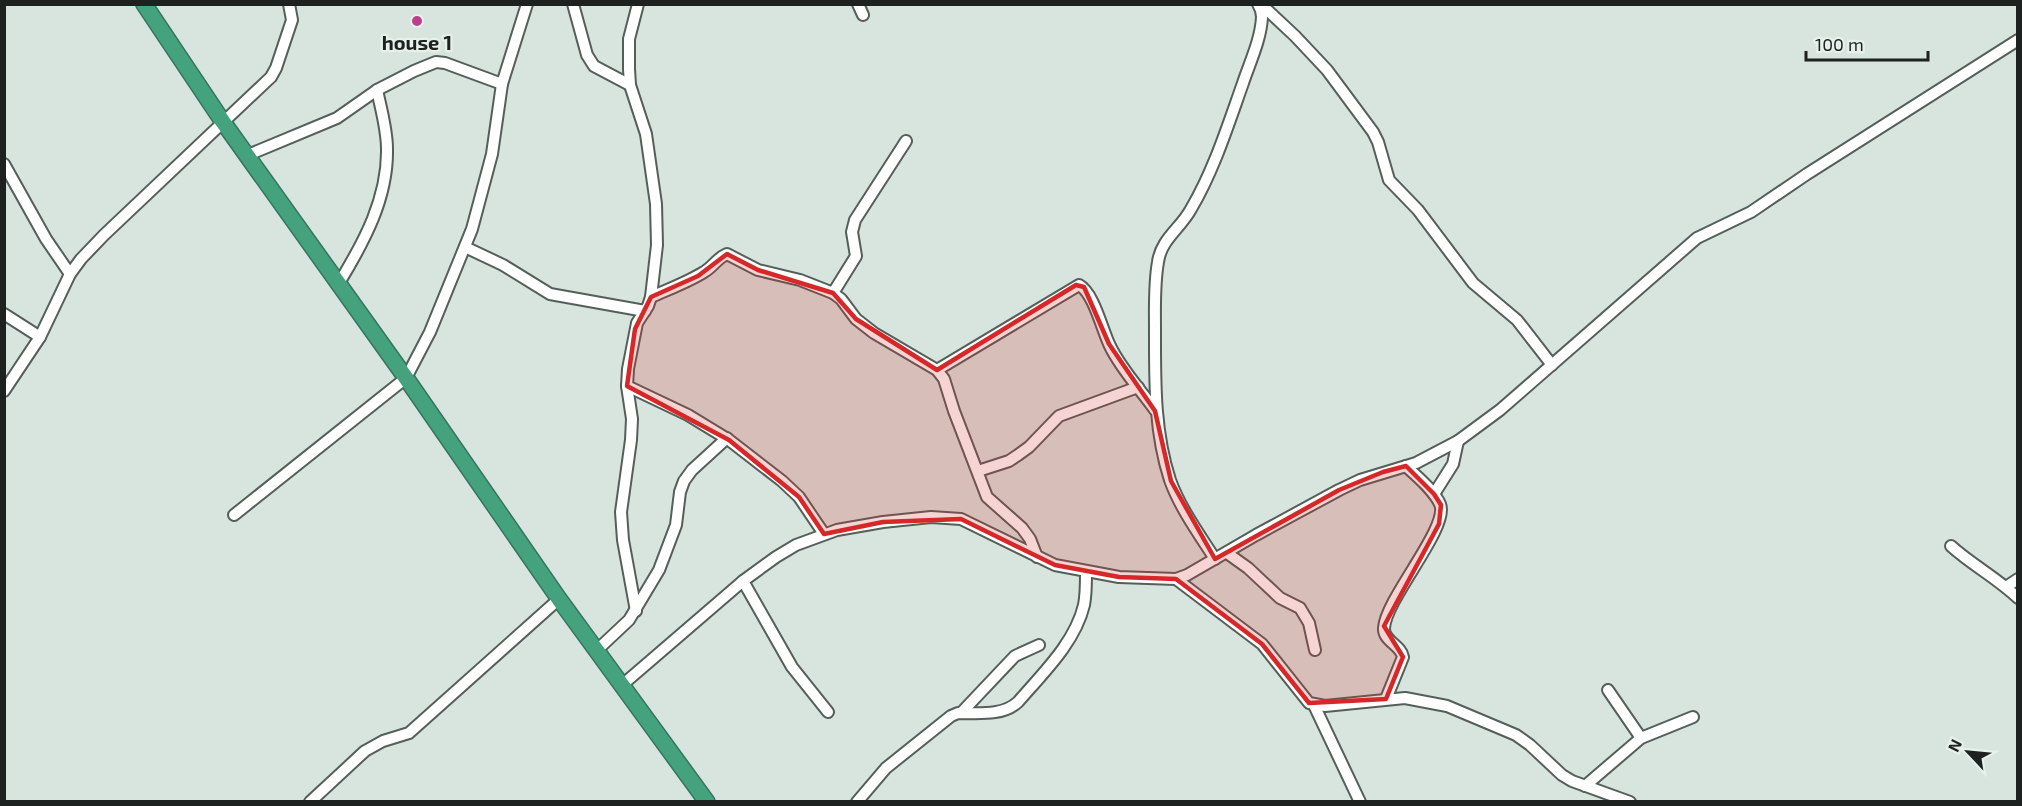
<svg xmlns="http://www.w3.org/2000/svg" width="2022" height="806" font-family="'Exo 2',sans-serif">
<style>
.lines{fill:none;stroke-linecap:round;stroke-linejoin:round}
.minor-casing{stroke:#555f5a;stroke-width:14}
.highway-casing{stroke:#36755d;stroke-width:18}
.minor{stroke:#fff;stroke-width:10}
.highway{stroke:#44a27f;stroke-width:15}
.marked{fill:#d62828;fill-opacity:0.2;stroke:#d62828;stroke-width:4.5;stroke-linejoin:round}
.poi-dot{fill:#bc3f8d;stroke:#e6f1eb;stroke-width:2}
.labels{text-anchor:middle;dominant-baseline:central;stroke-width:4.5;stroke-linejoin:round;paint-order:stroke}
.poi-label{font-size:20px;font-weight:bold;fill:#1d211f;stroke:#e6f1eb}
</style>
<rect width="100%" height="100%" fill="#d8e4de"/>
<g class="lines">
<g class="minor-casing">
<g id="minor">
<polyline points="573,4 587,55 594,66 630,85"/>
<polyline points="858,4 863,15"/>
<polyline points="1265,8 1295,36 1327,70 1373,132 1378,142 1389,180 1418,210 1473,283 1517,320 1552,365"/>
<polyline points="248,155 337,118 377,90 414,71 436,62 445,63 502,84"/>
<polyline points="4,164 46,239 70,274"/>
<polyline points="465,247 503,265 550,294 645,311"/>
<path d="M339 283C364 242 388 198 387 149 387 129 381 109 377 90"/>
<polyline points="833,293 856,256 852,232 855,220 906,141"/>
<path d="M651 297C669 289 688 282 704 272 713 267 717 258 727 254L758 270 800 280 833 293 841 299 856 319 874 333 937 370 944 379 954 411 987 497 1022 528 1030 539 1037 557"/>
<polyline points="4,314 40,337"/>
<path d="M937 370 1079 285C1094 293 1102 330 1110 346 1121 369 1140 389 1155 410"/>
<polyline points="627,386 688,415 729,440 782,481 799,497 824,534"/>
<polyline points="4,391 40,337 70,274 81,259 104,235 271,77 276,68 292,20 289,4"/>
<polyline points="978,471 1009,461 1018,455 1029,447 1059,416 1138,387"/>
<polyline points="1434,494 1453,464 1458,441"/>
<polyline points="234,515 406,378 430,332 472,229 492,154 502,84 527,4"/>
<path d="M1951 546C1972 565 1997 578 2018 598"/>
<polyline points="1227,553 1248,568 1280,598 1300,608 1309,623 1315,650"/>
<path d="M1215 559C1199 534 1180 508 1170 480 1154 431 1155 381 1155 330 1155 308 1154 284 1158 262 1161 239 1181 228 1191 209 1214 170 1228 125 1243 83 1250 62 1261 39 1262 17 1262 12 1261 9 1258 4"/>
<polyline points="1176,579 1262,644 1309,703 1325,706 1405,698 1447,706 1516,735 1530,745 1562,775 1572,781 1630,802"/>
<polyline points="743,581 792,667 828,712"/>
<polyline points="2006,587 2018,579"/>
<polyline points="636,611 623,540 621,512 631,440 632,419 627,386 628,369 637,323 648,306 651,297 657,245 656,204 646,134 630,85 629,69 629,39 638,4"/>
<polyline points="596,651 629,620 659,570 676,525 680,492 684,481 692,470 727,438"/>
<polyline points="621,686 743,581 776,557 796,545 837,530 883,522 931,517 961,519 1055,565 1119,577 1176,579 1187,575 1256,535 1339,490 1360,480 1416,463 1458,441 1500,410 1697,238 1751,212 1807,174 2018,40"/>
<polyline points="1608,690 1641,738"/>
<path d="M1386 699 1403 657C1401 645 1383 641 1384 628 1386 598 1450 527 1440 504 1433 489 1417 477 1406 466"/>
<polyline points="1314,705 1360,802"/>
<polyline points="961,713 1015,656 1039,645"/>
<polyline points="1585,786 1641,738 1693,717"/>
<polyline points="310,802 365,751 383,741 409,733 559,599"/>
<path d="M857 802 886 768 951 716 958 713C979 713 1003 716 1018 702 1042 674 1075 643 1084 605 1086 595 1086 583 1086 573"/>
</g>
</g>
<g class="highway-casing">
<polyline id="highway" points="144,4 223,122 406,378 559,599 707,802"/>
</g>
<use href="#minor" class="minor"/>
<use href="#highway" class="highway"/>
</g>
<path class="marked" d="M727 254 758 270 833 293 856 319 937 370 1076 285 1084 287 1109 344 1155 411 1171 481 1215 559 1339 490 1383 472 1406 466 1434 494 1441 505 1439 524 1384 626 1403 657 1386 699 1309 703 1262 644 1176 579 1119 577 1055 565 961 519 883 522 824 534 799 497 729 440 627 386 635 329 651 297 698 276Z"/>
<circle class="poi-dot" cx="417" cy="21" r="6"/>
<g class="labels">
<g class="poi-label">
<text x="417" y="42">house 1</text>
</g>
</g>
<rect width="2022" height="806" fill="none" stroke="#1d211f" stroke-width="12"/>
<g transform="translate(1968 752) rotate(296)" stroke="#e6f1eb" stroke-width="4.5" paint-order="stroke">
<path d="M0-4.5L10 22L0 15L-10 22Z" fill="#1d211f"/>
<text y="-9" font-size="16" font-weight="bold" text-anchor="middle" fill="#1d211f">N</text>
</g>
<path d="M1806 51v9h122v-9" fill="none" stroke="#1d211f" stroke-width="3"/>
<text x="1815" y="51" font-size="18" fill="#1d211f" stroke="#e6f1eb" stroke-width="4.5" paint-order="stroke">100 m</text>
</svg>
